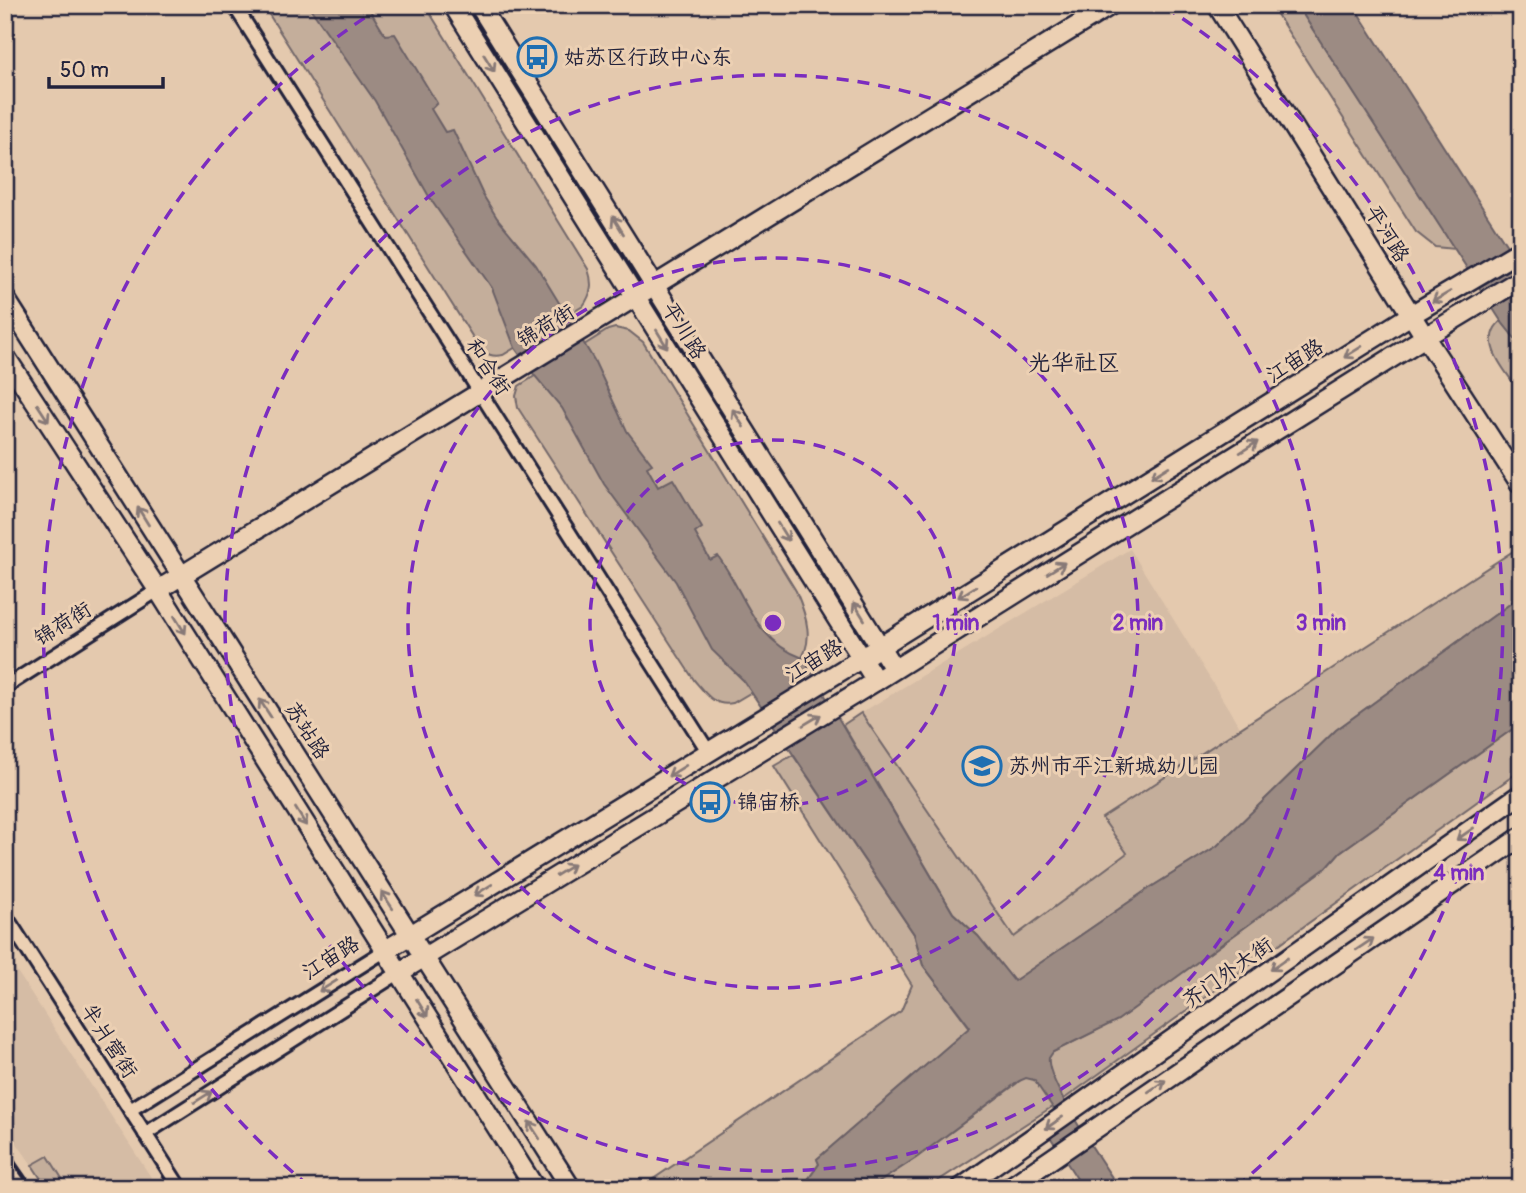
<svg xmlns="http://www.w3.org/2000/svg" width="1526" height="1193" font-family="Pangolin,'LXGW WenKai TC',sans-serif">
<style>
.built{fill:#d5bca5}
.green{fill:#c4ae9b;stroke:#73686b;stroke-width:2}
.water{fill:#9c8b83;stroke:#6b6166;stroke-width:2}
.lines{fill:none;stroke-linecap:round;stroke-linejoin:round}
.street-casing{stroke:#22223b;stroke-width:18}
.secondary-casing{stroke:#22223b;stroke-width:23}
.street{stroke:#ecd0b3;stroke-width:12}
.secondary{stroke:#ecd0b3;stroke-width:18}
.rail{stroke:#22223b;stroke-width:4.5}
.oneway{stroke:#877977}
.ring{fill:none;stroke:#7b2cbf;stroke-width:3.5;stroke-dasharray:12 9}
.labels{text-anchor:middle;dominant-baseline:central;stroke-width:6;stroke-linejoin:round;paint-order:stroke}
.poi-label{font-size:21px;fill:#22223b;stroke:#ecd0b3;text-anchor:start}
.street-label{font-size:21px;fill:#22223b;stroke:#ecd0b3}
.neighbourhood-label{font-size:23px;fill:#22223b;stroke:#ecd0b3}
.centre{fill:#7b2cbf;stroke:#ecd0b3;stroke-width:3.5}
.ring-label{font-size:21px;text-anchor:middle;font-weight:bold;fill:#7b2cbf;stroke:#ecd0b3;stroke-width:6;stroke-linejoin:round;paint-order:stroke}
</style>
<rect width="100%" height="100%" fill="#e4c9ae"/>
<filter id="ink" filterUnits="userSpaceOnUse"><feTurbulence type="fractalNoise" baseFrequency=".0143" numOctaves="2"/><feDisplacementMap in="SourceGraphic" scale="14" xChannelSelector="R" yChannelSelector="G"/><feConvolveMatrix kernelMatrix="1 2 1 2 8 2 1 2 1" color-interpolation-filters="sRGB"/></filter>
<g filter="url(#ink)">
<g class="built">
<polygon points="1130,549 1241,729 1103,818 1127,852 1014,937 861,713"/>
<polygon points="5,953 158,1188 68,1188 48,1157 32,1165 5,1126"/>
</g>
<g class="green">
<path d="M263 5H425L588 269C593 283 592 294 583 306L503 355C492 357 487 355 479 347Z"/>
<polygon points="1271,5 1297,5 1455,249 1435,247 1416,232"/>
<path d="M1501 321 1521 346V393C1508 374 1476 342 1501 321Z"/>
<path d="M615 328 629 331 643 342 796 591C806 615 816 642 797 665L733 703C714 707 706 694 694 680L518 408 516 396 519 386 608 330Z"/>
<polygon points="1518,548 1521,553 1521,596 1336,730 1217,846 1148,889 1014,981 978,936 953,913 843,725 861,713 1014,937 1127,853 1102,818"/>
<polygon points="1521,723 1521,770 1064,1099 927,1188 870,1188 916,1158 1016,1084 1053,1052 1118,1020 1326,868 1340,852"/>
<polygon points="793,755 914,934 923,965 970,1028 817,1159 819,1164 802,1188 640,1188 901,1011 912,985 774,766"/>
<polygon points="48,1156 68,1188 47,1188 32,1165"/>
</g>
<g class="water">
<path d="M308 5H377L371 12 385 35 395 34 437 103 431 109 445 132 453 130 483 195 497 218 536 265 594 360 627 431 652 464 647 467 658 487 673 479 702 528 695 533 710 560 718 556C747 596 752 639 803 658L953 913 978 936 1014 981 1148 889 1217 846 1336 730 1521 596V723L1340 852 1326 868 1118 1020 1053 1052 1049 1058C1045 1080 1104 1165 1119 1188H1083L1047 1132 1062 1121 1034 1080 1026 1078 1019 1081 916 1158 870 1188H802L819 1164 817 1159 970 1027 923 965 914 934 743 680 712 650 676 582 604 484 562 408 535 376 515 348 492 288 431 200 375 101Z"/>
<polygon points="1297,5 1353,5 1521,268 1521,346 1501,321"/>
</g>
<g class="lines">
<g class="street-casing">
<g id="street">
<polyline points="234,5 708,751"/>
<polyline points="5,687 158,590"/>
<polyline points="5,915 180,1188"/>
<polyline points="130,1110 386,950"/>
<polyline points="145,1134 400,972"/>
</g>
</g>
<g class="secondary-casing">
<g id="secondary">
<polyline points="453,5 876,681"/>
<polyline points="479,5 894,669"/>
<polyline points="1217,5 1425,337 1521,485"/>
<polyline points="5,298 571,1188"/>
<polyline points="5,356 158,590 535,1188"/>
<polyline points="158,590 1111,5"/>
<polyline points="386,950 862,658 1411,315 1521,250"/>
<polyline points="400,972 876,681 1425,337 1521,279"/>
<polyline points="961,1188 1521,794"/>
<polyline points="1009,1188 1521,837"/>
</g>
</g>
<use href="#street" class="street"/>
<use href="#secondary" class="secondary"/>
<g class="rail">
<polyline points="5,1149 32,1188"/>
<polyline points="5,1169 18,1188"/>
</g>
</g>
<defs><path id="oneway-shaft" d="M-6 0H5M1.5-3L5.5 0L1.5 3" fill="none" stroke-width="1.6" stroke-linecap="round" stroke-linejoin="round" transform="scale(1.75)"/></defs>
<g class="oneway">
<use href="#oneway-shaft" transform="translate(489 63) rotate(58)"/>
<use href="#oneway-shaft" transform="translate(618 225) rotate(-122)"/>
<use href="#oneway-shaft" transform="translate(1441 297) rotate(149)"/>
<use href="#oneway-shaft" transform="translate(662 339) rotate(58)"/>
<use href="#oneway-shaft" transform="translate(1353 352) rotate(148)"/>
<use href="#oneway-shaft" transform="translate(43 413) rotate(57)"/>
<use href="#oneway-shaft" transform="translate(738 418) rotate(-122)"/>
<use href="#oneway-shaft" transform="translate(1249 447) rotate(-32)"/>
<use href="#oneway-shaft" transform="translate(1160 472) rotate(148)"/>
<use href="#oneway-shaft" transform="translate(143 516) rotate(-122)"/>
<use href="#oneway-shaft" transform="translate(783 532) rotate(58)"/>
<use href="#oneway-shaft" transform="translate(1056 568) rotate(-32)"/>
<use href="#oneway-shaft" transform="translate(967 592) rotate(148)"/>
<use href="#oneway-shaft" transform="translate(859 611) rotate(-122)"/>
<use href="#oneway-shaft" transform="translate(180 625) rotate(58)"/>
<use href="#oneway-shaft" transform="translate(265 708) rotate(-123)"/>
<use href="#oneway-shaft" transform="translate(812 720) rotate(-31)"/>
<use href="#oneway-shaft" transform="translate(677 771) rotate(148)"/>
<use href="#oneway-shaft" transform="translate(301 817) rotate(58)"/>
<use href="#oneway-shaft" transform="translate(1465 834) rotate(145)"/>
<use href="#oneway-shaft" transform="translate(565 870) rotate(-32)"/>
<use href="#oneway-shaft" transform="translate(483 890) rotate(148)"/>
<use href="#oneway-shaft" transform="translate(387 900) rotate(-123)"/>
<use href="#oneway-shaft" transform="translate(1365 944) rotate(-34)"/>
<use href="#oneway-shaft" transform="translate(1279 964) rotate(145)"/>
<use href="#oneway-shaft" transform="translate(328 986) rotate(148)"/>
<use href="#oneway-shaft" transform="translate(422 1008) rotate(58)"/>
<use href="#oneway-shaft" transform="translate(1157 1086) rotate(-34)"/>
<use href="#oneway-shaft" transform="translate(203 1097) rotate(-32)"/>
<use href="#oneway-shaft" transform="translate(1054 1123) rotate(145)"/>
<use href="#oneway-shaft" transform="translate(534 1130) rotate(-123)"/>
</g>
</g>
<g class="ring">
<circle cx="773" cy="623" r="183"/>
<circle cx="773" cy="623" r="365"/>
<circle cx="773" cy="623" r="548"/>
<path d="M309 1186A730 730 0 0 1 381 7M1165 7A730 730 0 0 1 1237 1186"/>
</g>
<defs>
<g id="bus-ring" transform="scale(2.0125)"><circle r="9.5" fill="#ecd0b3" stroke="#1f6fb2" stroke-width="1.5"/><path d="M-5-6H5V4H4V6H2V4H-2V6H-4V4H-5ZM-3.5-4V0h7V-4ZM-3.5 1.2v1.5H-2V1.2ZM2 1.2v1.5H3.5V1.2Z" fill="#1f6fb2"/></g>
<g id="school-ring" transform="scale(2.0125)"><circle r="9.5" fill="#ecd0b3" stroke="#1f6fb2" stroke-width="1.5"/><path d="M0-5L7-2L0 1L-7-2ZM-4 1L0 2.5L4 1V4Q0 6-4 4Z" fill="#1f6fb2"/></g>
</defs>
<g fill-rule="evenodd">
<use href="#bus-ring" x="537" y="57"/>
<use href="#school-ring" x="982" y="766"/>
<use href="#bus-ring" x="710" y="802"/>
</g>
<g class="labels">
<g class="poi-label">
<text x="564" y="57">姑苏区行政中心东</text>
<text x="1009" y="766">苏州市平江新城幼儿园</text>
<text x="737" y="802">锦宙桥</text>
</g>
<g class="street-label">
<text transform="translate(1387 234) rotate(58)">平河路</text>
<text transform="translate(546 326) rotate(-31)">锦荷街</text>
<text transform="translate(684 331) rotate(58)">平川路</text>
<text transform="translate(1295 361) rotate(-32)">江宙路</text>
<text transform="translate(488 367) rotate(57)">和合街</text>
<text transform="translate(63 624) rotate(-32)">锦荷街</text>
<text transform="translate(814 661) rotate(-31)">江宙路</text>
<text transform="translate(307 731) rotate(57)">苏站路</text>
<text transform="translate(331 958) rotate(-32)">江宙路</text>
<text transform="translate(1228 973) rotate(-35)">齐门外大街</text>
<text transform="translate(109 1041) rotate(57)">半爿营街</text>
</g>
<g class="neighbourhood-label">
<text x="1074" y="362">光华社区</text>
</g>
</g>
<circle cx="773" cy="623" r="10" class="centre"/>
<g class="ring-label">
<text x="956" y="630">1 min</text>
<text x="1138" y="630">2 min</text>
<text x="1321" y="630">3 min</text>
<text x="1459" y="880">4 min</text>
</g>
<rect width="1526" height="1193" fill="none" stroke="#ecd0b3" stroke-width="28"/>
<rect x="14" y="14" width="1498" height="1165" fill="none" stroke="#22223b" stroke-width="2.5" filter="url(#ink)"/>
<path d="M49 77v10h114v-10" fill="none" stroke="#22223b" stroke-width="3.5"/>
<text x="60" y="77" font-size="21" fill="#22223b" stroke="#ecd0b3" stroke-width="5" paint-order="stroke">50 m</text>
</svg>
